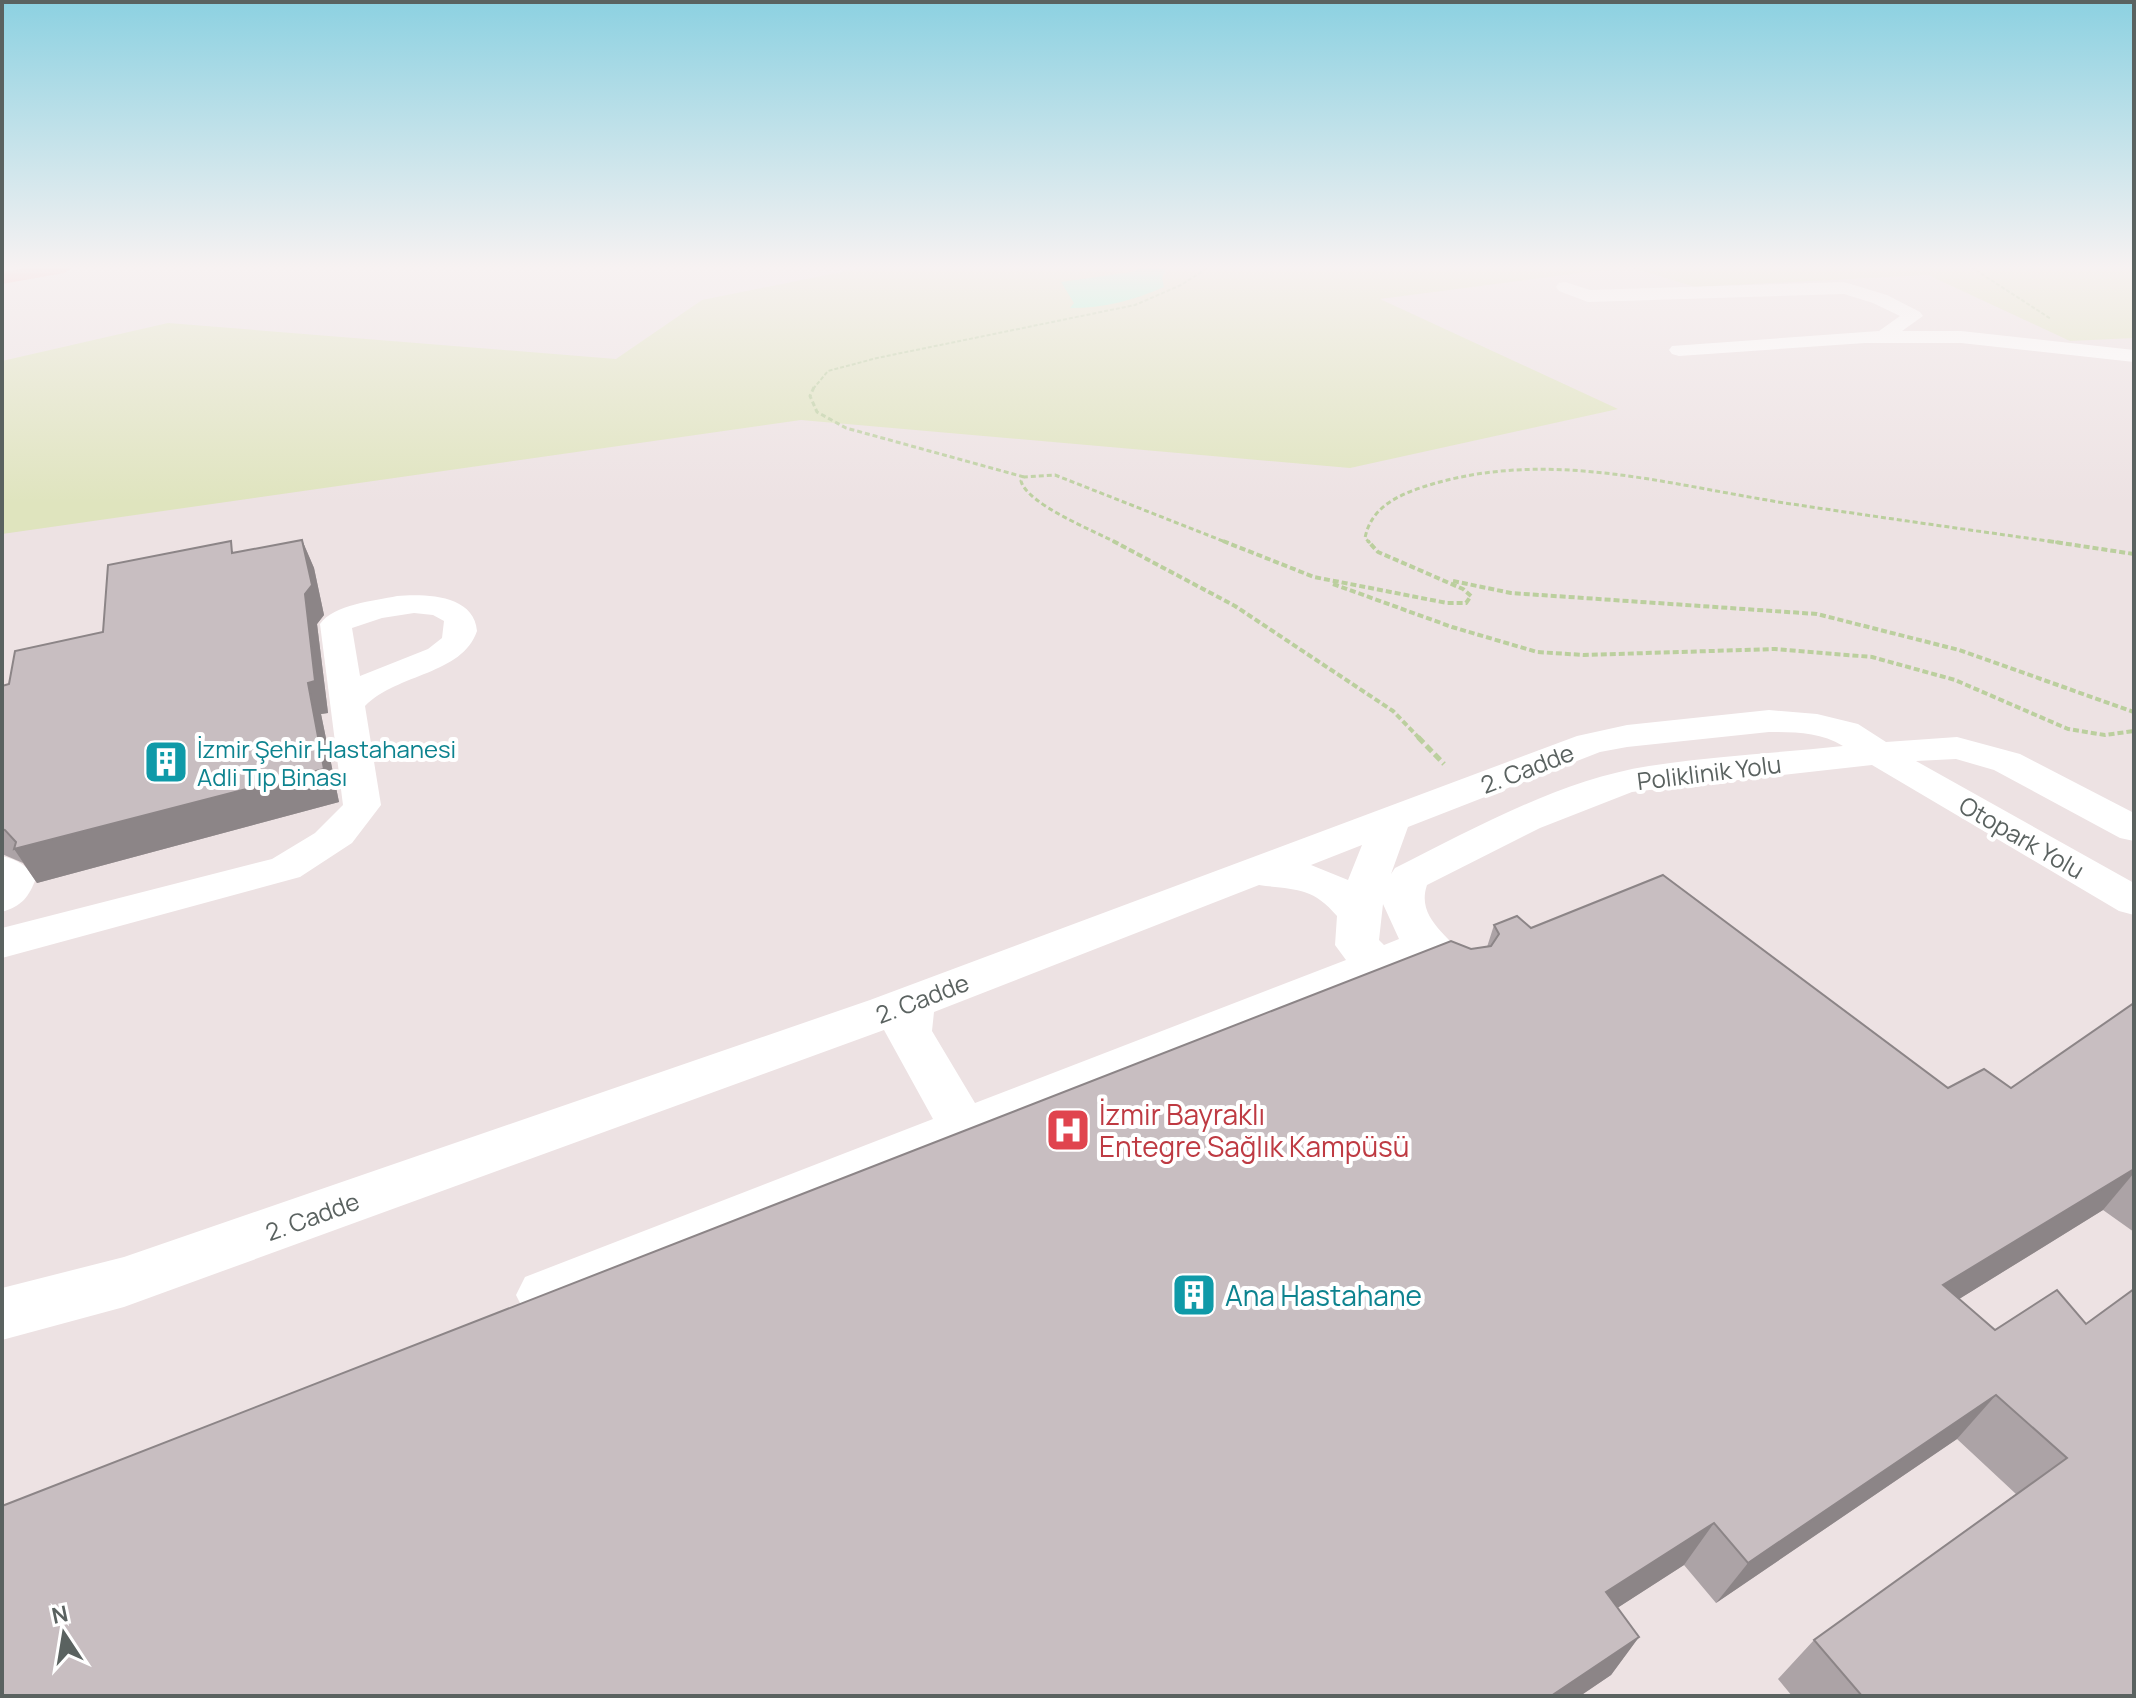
<svg xmlns="http://www.w3.org/2000/svg" width="2136" height="1698" font-family="Manrope,sans-serif">
<style>
.green{fill:#dfe4be}
.water{fill:#a2fdd6}
.lines{fill:none;stroke-linecap:round;stroke-linejoin:round}
.path-far3{stroke:#bbcf9e;stroke-width:2;stroke-dasharray:4 2;stroke-linecap:butt}
.path-far2{stroke:#bbcf9e;stroke-width:3;stroke-dasharray:5 3;stroke-linecap:butt}
.path-far1{stroke:#bbcf9e;stroke-width:4;stroke-dasharray:6 3;stroke-linecap:butt}
.path{stroke:#bbcf9e;stroke-width:5;stroke-dasharray:8 4;stroke-linecap:butt}
.minor{fill:#fff;fill-rule:evenodd}
.major{fill:#fda7a9;fill-rule:evenodd}
.wall{fill:#aca3a6}
.shaded-wall{fill:#8c8587}
.building{fill:#c8bec1;stroke:#8c8587;stroke-width:2}
.labels{text-anchor:middle;dominant-baseline:central;stroke-width:8;stroke-linejoin:round;paint-order:stroke}
.culture-label{font-size:24px;fill:#0d838f;stroke:#fff;text-anchor:start}
.street-label{font-size:24px;fill:#5a6260;stroke:#fff}
.near-health-label{font-size:28px;fill:#be3a42;stroke:#fff;text-anchor:start}
.near-culture-label{font-size:28px;fill:#0d838f;stroke:#fff;text-anchor:start}
</style>
<rect width="100%" height="100%" fill="#ede2e3"/>
<g class="green">
<polygon points="866,267 1626,267 1380,299 1618,409 1350,468 801,420 2,534 2,361 168,323 616,359 702,300"/>
<polygon points="1630,267 2134,267 2134,338 2070,341 1928,275 1695,287"/>
</g>
<path class="water" d="M1143 267H1167L1162 278 1164 287C1131 301 1105 308 1070 308L1074 303 1061 282 1132 272Z"/>
<g class="lines">
<g class="path-far3">
<polyline points="1971,267 2051,319"/>
<polyline points="813,389 828,371 877,358 1135,305 1181,285 1209,267"/>
</g>
<g class="path-far2">
<polyline points="814,387 810,396 817,412 846,428 1024,477"/>
<path d="M1117 543C1094 531 1027 504 1021 481L1024 477 1055 475 1228 543"/>
<path d="M1370 543 1365 538C1371 507 1398 495 1426 486 1547 448 1664 484 1785 503 1877 517 1970 530 2062 543"/>
</g>
<g class="path-far1">
<polyline points="1113,541 1235,606 1393,711 1420,739"/>
<polyline points="1223,541 1314,577 1447,603 1466,603 1471,596 1463,589 1378,552 1368,541"/>
<polyline points="2048,541 2134,554"/>
<polyline points="1453,581 1511,593 1817,614 1959,650 2134,712"/>
<polyline points="1333,584 1452,627 1537,652 1584,655 1775,649 1872,657 1955,680 2068,729 2105,735 2134,731"/>
</g>
<polyline class="path" points="1418,737 1444,764"/>
<g class="minor">
<polygon points="1565,282 1590,290 1844,282 1887,295 1920,312 1923,316 1902,331 1961,331 2134,350 2134,362 1961,343 1865,343 1679,356 1672,354 1669,350 1672,346 1879,331 1900,316 1873,303 1844,294 1588,302 1559,291 1556,287 1559,283"/>
<path d="M397 596C424 594 474 594 477 631 462 675 398 673 365 706L381 805 352 843 300 877 2 958V928L272 859 315 833 343 805 320 624C334 604 374 601 397 596ZM414 613 433 615 444 621 442 638 428 649 360 676 352 628 382 618Z"/>
<path d="M1769 710 1817 714 1858 724 1886 742 1957 737 2020 754 2134 813V841L2120 838 1994 770 1956 759 1916 761 2134 883V915L2119 911 1872 765 1632 792 1540 828 1427 885C1415 920 1453 937 1468 963L1462 974C1444 979 1434 978 1421 964L545 1321 525 1313 516 1295 525 1277 933 1119 884 1030 124 1307 2 1340V1288L124 1257 870 1000 1577 736 1627 725ZM1769 732C1796 732 1820 732 1843 746 1779 753 1713 756 1649 766 1560 780 1475 828 1395 868L1391 874 1408 827 1600 752 1627 747ZM1362 845 1348 880 1311 865ZM1259 885C1294 890 1312 886 1337 916L1335 945 1346 960 975 1103 932 1031 934 1012ZM1383 904 1399 939 1384 945 1379 940Z"/>
<path d="M2 856C17 860 27 865 36 878 29 897 22 906 2 912Z"/>
</g>
<polygon class="major" points="33,267 74,267 64,273 2,284 2,272"/>
</g>
<g class="wall">
<polygon points="302,540 314,568 324,615 317,624 328,713 321,714 339,802 37,883 23,863 2,854 2,686 9,684 103,632 236,553"/>
<polygon points="1494,925 1531,928 1948,1088 2011,1088 2134,1003 2134,1232 2103,1210 1959,1299 1995,1330 2057,1290 2134,1696 1792,1696 1778,1679 1814,1640 2016,1494 1957,1439 1716,1603 1684,1565 1617,1608 1639,1637 1611,1675 1580,1696 2,1696 1471,949 1487,947"/>
</g>
<g class="shaded-wall">
<polygon points="302,540 314,568 324,615 317,624 328,713 321,714 339,802 37,883 14,849 308,683"/>
<polygon points="2134,1169 2134,1173 2103,1210 1909,1330 1943,1285"/>
<polygon points="1996,1395 1957,1439 1716,1603 1748,1563"/>
<polygon points="1714,1523 1684,1565 1580,1632 1606,1592"/>
<polygon points="1639,1637 1611,1675 1580,1696 1551,1696"/>
</g>
<g class="building">
<polygon points="302,540 312,585 305,594 315,681 308,683 324,769 14,849 16,842 5,830 2,829 2,686 9,684 15,651 103,632 108,565 231,541 232,553"/>
<polygon points="1663,875 1948,1088 1984,1069 2011,1088 2134,1003 2134,1169 1943,1285 1995,1330 2057,1290 2086,1324 2134,1289 2134,1696 1862,1696 1814,1640 2067,1458 1996,1395 1748,1563 1714,1523 1606,1592 1639,1637 1551,1696 2,1696 2,1506 1451,941 1471,949 1491,946 1499,934 1494,925 1517,916 1531,928"/>
</g>
<linearGradient id="sky" x2="0" y2="1"><stop stop-color="#8cd1e1"/><stop offset="0.53" stop-color="#f7f2f2"/><stop offset="1" stop-color="#f7f2f2" stop-opacity="0"/></linearGradient>
<rect width="2136" height="504" fill="url(#sky)"/>
<defs>
<g id="building-square" transform="scale(2.3)"><rect x="-9" y="-9" width="18" height="18" rx="4" fill="#0f9aa8" stroke="#fff"/><path d="M-4-6H4V6H1V3H-1V6H-4ZM-2.5-4.3h1.7v1.8h-1.7ZM.8-4.3h1.7v1.8H.8ZM-2.5-1h1.7V.8h-1.7ZM.8-1h1.7V.8H.8Z" fill="#fff"/></g>
<g id="hospital-square" transform="scale(2.3)"><rect x="-9" y="-9" width="18" height="18" rx="4" fill="#e0444e" stroke="#fff"/><path d="M-5-5h3v3.5h4V-5h3V5h-3V1.5h-4V5h-3Z" fill="#fff"/></g>
</defs>
<g fill-rule="evenodd">
<use href="#building-square" x="166" y="762"/>
<use href="#hospital-square" x="1068" y="1130"/>
<use href="#building-square" x="1194" y="1295"/>
</g>
<g class="labels">
<g class="culture-label">
<text x="197" y="748">İzmir Şehir Hastahanesi<tspan x="197" dy="28">Adli Tıp Binası</tspan></text>
</g>
<g class="street-label">
<text transform="translate(1527 768) rotate(-21)">2. Cadde</text>
<text transform="translate(1709 772) rotate(-7)">Poliklinik Yolu</text>
<text transform="translate(2022 837) rotate(30)">Otopark Yolu</text>
<text transform="translate(922 998) rotate(-21)">2. Cadde</text>
<text transform="translate(312 1216) rotate(-20)">2. Cadde</text>
</g>
<g class="near-health-label">
<text x="1099" y="1114">İzmir Bayraklı<tspan x="1099" dy="32">Entegre Sağlık Kampüsü</tspan></text>
</g>
<g class="near-culture-label">
<text x="1225" y="1295">Ana Hastahane</text>
</g>
</g>
<rect width="2136" height="1698" fill="none" stroke="#5a6260" stroke-width="8"/>
<g transform="translate(64 1634) rotate(348)" stroke="#ffffff" stroke-width="6" paint-order="stroke">
<path d="M0-6L14 30L0 20L-14 30Z" fill="#5a6260"/>
<text y="-12" font-size="22" font-weight="bold" text-anchor="middle" fill="#5a6260">N</text>
</g>
</svg>
